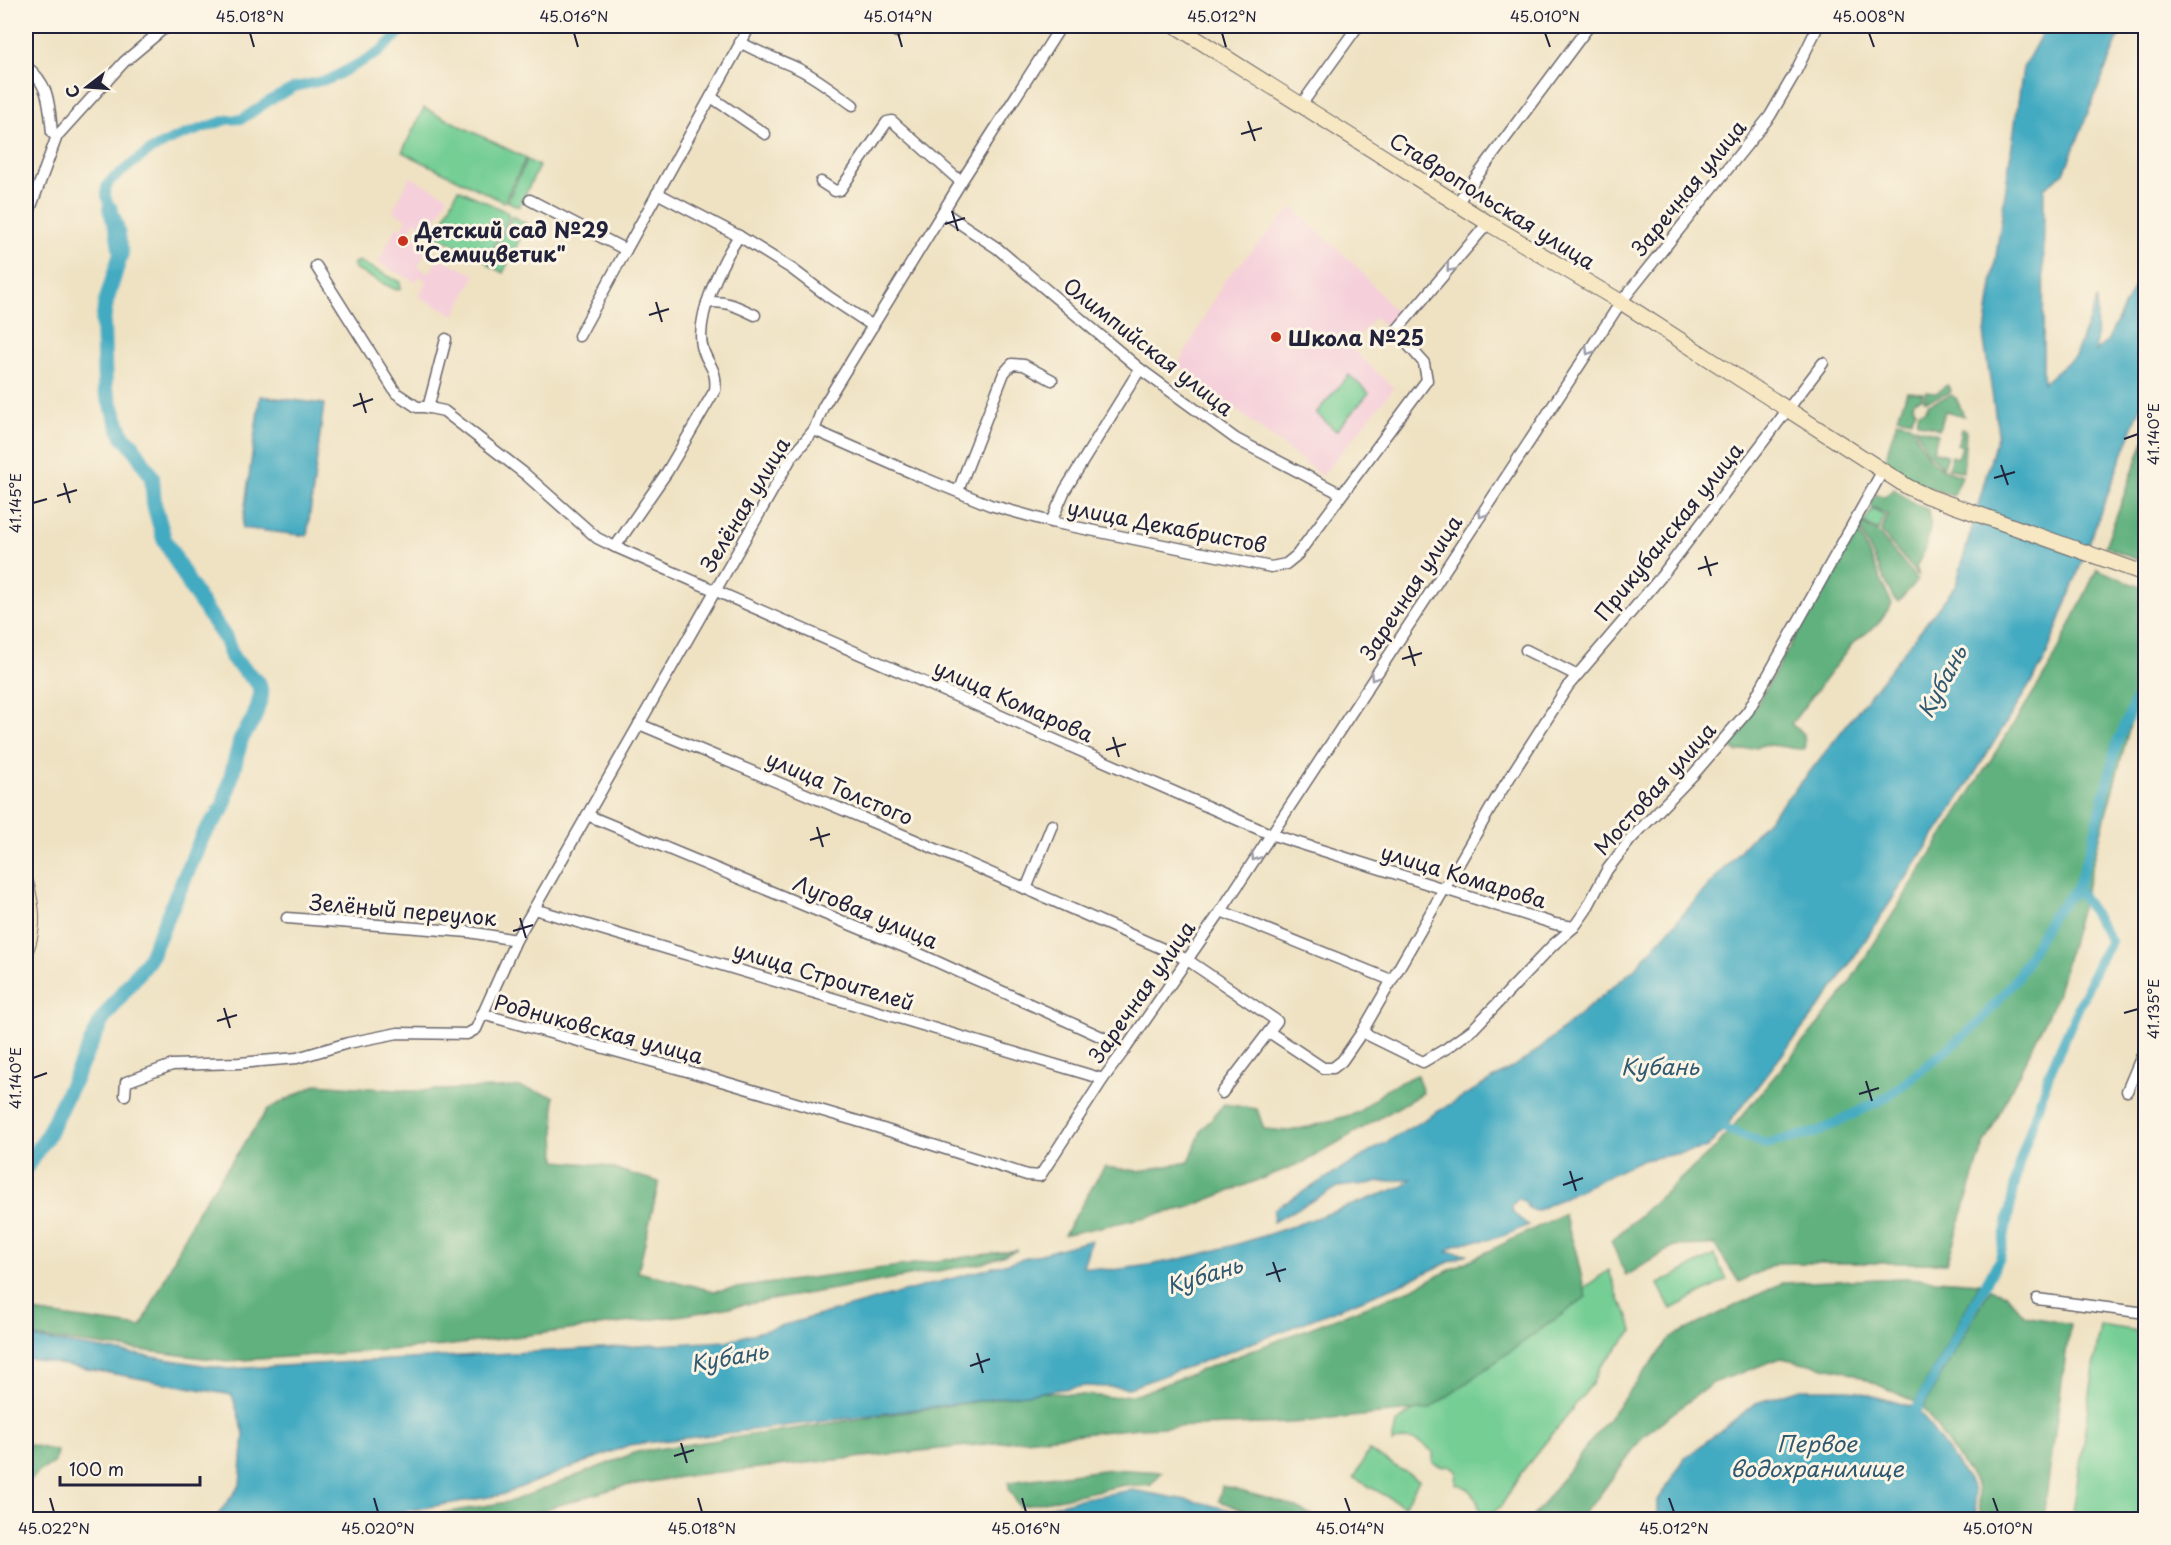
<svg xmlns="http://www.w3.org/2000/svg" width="2171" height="1545" font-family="'Playpen Sans',sans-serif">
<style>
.built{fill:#f5cfda}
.green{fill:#75ce94;stroke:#4c7868;stroke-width:1.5}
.forest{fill:#60b17e;stroke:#416a5c;stroke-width:1.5}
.water{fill:#42aac1;stroke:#32667e;stroke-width:1.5}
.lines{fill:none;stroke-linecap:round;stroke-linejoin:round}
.canal{stroke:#42aac1;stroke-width:10}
.river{stroke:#42aac1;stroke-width:16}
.street-casing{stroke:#6a656b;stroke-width:13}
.secondary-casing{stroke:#6a656b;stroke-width:17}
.street{stroke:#fff;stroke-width:10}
.secondary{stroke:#f7e8c3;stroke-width:15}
.oneway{stroke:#9c9ca7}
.ticks{fill:none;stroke:#22223b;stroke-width:2}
.poi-dot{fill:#c8321e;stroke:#fcf5e5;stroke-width:2}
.labels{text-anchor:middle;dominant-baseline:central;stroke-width:6;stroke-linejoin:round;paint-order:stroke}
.street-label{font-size:21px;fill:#22223b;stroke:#fcf5e5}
.poi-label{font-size:21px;font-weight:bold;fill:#22223b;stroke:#fcf5e5;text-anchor:start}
.water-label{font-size:22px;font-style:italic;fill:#2f5871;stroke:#fcf5e5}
.neatline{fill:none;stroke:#22223b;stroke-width:2}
.ticks-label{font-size:15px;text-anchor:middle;fill:#22223b}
</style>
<rect width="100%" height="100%" fill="#fcf5e5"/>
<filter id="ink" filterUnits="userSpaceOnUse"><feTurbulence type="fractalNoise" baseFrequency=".0167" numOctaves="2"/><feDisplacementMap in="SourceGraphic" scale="12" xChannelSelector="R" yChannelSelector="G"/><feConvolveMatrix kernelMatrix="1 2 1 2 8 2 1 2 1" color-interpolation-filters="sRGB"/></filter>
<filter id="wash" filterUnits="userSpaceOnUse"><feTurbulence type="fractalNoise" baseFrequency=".008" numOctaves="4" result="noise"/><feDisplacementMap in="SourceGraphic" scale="24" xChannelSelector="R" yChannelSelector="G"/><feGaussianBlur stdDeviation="1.35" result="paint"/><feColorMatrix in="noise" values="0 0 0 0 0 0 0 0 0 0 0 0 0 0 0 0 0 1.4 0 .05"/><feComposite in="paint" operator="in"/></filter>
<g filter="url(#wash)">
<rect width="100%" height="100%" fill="#efe2c3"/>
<g class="built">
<polygon points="410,177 448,196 432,229 415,221 408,235 428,246 418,267 430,273 438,257 475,275 455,315 419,297 427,280 419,276 416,282 378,263 396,227 402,229 407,219 393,211"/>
<polygon points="1292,207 1358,268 1396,313 1385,327 1375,317 1350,347 1394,388 1322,476 1178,365 1225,280"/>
</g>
<g class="green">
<polygon points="424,108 526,158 504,202 402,152"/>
<polygon points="527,160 539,166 519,207 507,201"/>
<polygon points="458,189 507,212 509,216 486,261 439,237 438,232"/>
<polygon points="512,216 527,224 503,273 487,264"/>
<polygon points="358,261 400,282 401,288 396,290 356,270 353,264"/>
<polygon points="1349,375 1369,393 1336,431 1316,413"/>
<polygon points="1872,509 1885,516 1878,531 1864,523"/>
<polygon points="1714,1255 1727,1280 1671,1309 1658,1284"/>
<path d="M1609 1270 1620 1302 1628 1313 1633 1331 1599 1368 1592 1384 1521 1473 1502 1505 1488 1517 1481 1513C1475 1496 1475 1489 1456 1484L1457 1471 1448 1466 1443 1467 1433 1463V1452C1417 1440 1412 1435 1392 1443L1396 1423Z"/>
<polygon points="2100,1325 2145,1332 2145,1519 2072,1519"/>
<polygon points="1369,1451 1419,1480 1404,1506 1354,1478"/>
</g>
<g class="forest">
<polygon points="1947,385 1951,390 1950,393 1926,401 1924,399 1926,392 1936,393"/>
<polygon points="1907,392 1923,393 1922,398 1914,401 1913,406 1916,410 1911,420 1898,417"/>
<polygon points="1952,395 1956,398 1964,416 1945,411 1939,429 1917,422 1919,412 1926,410 1928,404"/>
<path d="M1897 421 1909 424 1913 428C1925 456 1931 467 1962 476L1953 496C1939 491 1891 478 1887 462 1884 454 1895 430 1897 421Z"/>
<polygon points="1915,427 1938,434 1933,451 1947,455 1943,467 1927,452"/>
<polygon points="1961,429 1965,430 1966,432 1963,472 1948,468 1952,456 1958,458 1962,446 1957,444 1962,434 1960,433"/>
<polygon points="2145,439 2145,563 2105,546"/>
<path d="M1894 489 1913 503 1929 510C1933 532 1926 549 1916 567L1919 576 1881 532 1888 515 1870 506 1872 499 1877 494 1884 497Z"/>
<polygon points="1859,522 1878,533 1918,580 1898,602 1894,599 1858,525"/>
<path d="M1857 528 1892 604 1878 624 1852 644 1791 724 1804 734 1805 749C1791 750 1779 744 1765 745 1755 746 1745 750 1736 752L1726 742 1750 716Z"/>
<polygon points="2097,569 2145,589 2145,670 2057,996 1983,1147 1947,1263 1778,1263 1739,1282 1715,1245 1674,1246 1626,1276 1611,1241 1716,1147 1839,999 2051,665"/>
<polygon points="1417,1075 1423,1093 1304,1162 1187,1208 1064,1235 1104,1167 1139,1171 1189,1162 1201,1131 1224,1104 1257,1109 1264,1129 1289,1131 1312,1126 1357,1113 1390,1087"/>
<polygon points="317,1084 409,1091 519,1087 554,1096 556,1161 601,1165 659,1182 638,1272 714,1291 1018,1250 984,1263 685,1315 445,1346 228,1361 26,1336 26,1311 141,1327 198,1210 268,1109"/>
<polygon points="1564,1214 1576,1252 1586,1297 1430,1409 1292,1423 1138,1428 693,1475 619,1487 513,1519 410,1519 512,1501 637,1452 1040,1392 1112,1397 1139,1394 1411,1289"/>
<polygon points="1906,1278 1980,1283 1915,1402 1853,1373 1781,1358 1713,1383 1644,1435 1596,1500 1577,1519 1531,1519 1671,1337 1782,1283"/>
<polygon points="1990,1289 2006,1294 2025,1316 2070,1324 2043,1519 1981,1519 1977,1485 1923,1408"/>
<polygon points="26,1444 57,1451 55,1462 40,1471 26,1484"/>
<polygon points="1111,1469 1162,1472 1150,1486 1125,1485 1020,1507 1009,1490 1009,1482"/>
<polygon points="1222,1486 1288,1504 1320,1519 1286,1519 1257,1515 1219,1501"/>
</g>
<g class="water">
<path d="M2046 26H2123L2064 173 2044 188 2043 383 2075 356 2097 299 2096 352 2107 341 2145 265V395L2044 662 1965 789 1831 992 1725 1128 1707 1148 1639 1161 1536 1211 1529 1209 1524 1201 1518 1199 1512 1205 1513 1213 1528 1225C1515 1231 1502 1238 1487 1240 1472 1241 1460 1241 1447 1251L1467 1254 1394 1287 1229 1352 1129 1388 1085 1386 866 1416 629 1445 501 1495 357 1519H215L240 1485 244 1433 232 1395 26 1358V1337L228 1369 726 1341 1091 1240 1083 1267C1095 1268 1108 1271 1120 1269 1218 1258 1312 1219 1404 1186L1411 1179 1338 1187 1273 1222 1274 1209 1528 1058 1634 969 1805 778 1956 585 1998 433 1984 340 2023 68Z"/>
<polygon points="260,396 324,404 307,536 242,528"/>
<polygon points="1800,1389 1848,1389 1917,1408 1973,1487 1977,1519 1658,1519 1658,1500 1685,1458 1756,1403"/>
<polygon points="1132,1490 1203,1503 1264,1519 1003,1519 1079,1499"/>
</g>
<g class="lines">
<g class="canal">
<polyline points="110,209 106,196 106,187 111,180 149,151 175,138 226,120 242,119 272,99 295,87 330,79 378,53 404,29 412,26"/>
<polyline points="2077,888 2094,837 2116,746 2146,674"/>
<polyline points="1725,1128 1765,1144 1818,1132 1889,1096 1977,1025 2017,978 2051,917 2077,888 2111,941 2098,963 2049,1074 2019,1164 2000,1258 1917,1408"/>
</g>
<polyline class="river" points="26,1167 47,1136 102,1020 149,959 203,835 223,808 241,739 254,718 261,696 259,684 233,659 225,638 194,592 164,539 154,504 152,477 132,445 123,437 105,389 103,322 106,302 121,253 117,229 110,209"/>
</g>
</g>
<g filter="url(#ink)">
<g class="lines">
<g class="street-casing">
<g id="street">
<polyline points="888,26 897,32"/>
<path d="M740 42C760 54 781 60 801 70 820 80 836 93 853 105"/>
<path d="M26 66C50 85 49 104 52 133L57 136"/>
<polyline points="711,97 765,134"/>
<polyline points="1301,105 1358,26"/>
<polyline points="821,182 835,191 840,190 887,122 892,121 961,182"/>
<polyline points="657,193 739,236 792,269 829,297 873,326"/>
<polyline points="530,200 626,250 750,26"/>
<polyline points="1457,203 1589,26"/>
<polyline points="943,212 997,248 1140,369 1236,439 1341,494"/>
<polyline points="26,220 57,136 124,62 162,30 172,26"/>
<polyline points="316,266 396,393 417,407 425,407 444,411 525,474 597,538 609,544 1270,834 1555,924 1574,927"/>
<path d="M707 303C726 300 738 307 755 315"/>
<polyline points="579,336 626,250"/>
<polyline points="428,408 446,339"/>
<polyline points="814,430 919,476 990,505 1051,522 1271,567 1286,564 1297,555 1427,380 1424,363 1396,331 1488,223"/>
<polyline points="958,491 1004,373 1012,364 1024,365 1052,380"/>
<polyline points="1051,522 1065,490 1140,369"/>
<path d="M615 547 667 472 715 390C718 368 706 364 702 346 696 315 722 261 739 236"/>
<polyline points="1526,650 1576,675"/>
<polyline points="639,724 915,840 1186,959 1277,1021 1222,1093"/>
<polyline points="587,815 909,949 1126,1048"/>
<polyline points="1026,889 1052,825"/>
<polyline points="534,909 1103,1079"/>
<polyline points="1221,911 1391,980"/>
<polyline points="287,918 469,932 516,940"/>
<polyline points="482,1014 694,1073 864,1123 1027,1175 1040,1176 1103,1079 1126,1048 1221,911 1621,302 1770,116 1795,73 1818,26"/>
<polyline points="1269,1032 1323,1068 1333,1068 1342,1061 1362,1032 1496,799 1568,686 1660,578 1823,363"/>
<polyline points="1362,1032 1423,1062 1447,1048 1473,1029 1553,945 1574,927 1586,910 1607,870 1630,840 1693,775 1748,711 1882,472"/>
<polyline points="2127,1091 2146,1046"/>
<polyline points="125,1095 126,1082 172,1065 239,1063 297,1058 348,1043 398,1033 467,1034 476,1029 516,940 791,458 814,430 823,407 961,182 1061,26"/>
<polyline points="2037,1299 2146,1313"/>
</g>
</g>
<g class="secondary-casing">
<g id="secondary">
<polyline points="1176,26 1488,223 1621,302 1908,487 1927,496 2146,574"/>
<path d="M26 884C32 907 35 926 26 949"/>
</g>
</g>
<use href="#street" class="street"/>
<use href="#secondary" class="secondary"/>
</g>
<defs><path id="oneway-chevron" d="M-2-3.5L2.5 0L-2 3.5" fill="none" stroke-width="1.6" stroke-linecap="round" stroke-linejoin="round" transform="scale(1.5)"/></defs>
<g class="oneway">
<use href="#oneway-chevron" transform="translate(1450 268) rotate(130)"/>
<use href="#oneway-chevron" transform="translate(1589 351) rotate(123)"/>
<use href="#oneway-chevron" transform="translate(1482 514) rotate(123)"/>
<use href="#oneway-chevron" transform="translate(1374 677) rotate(123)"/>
<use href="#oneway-chevron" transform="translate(1255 857) rotate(123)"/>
</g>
</g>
<path class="ticks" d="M250 33 254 47M574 33 578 47M898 33 902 47M1222 33 1226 47M1545 33 1550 47M1869 33 1874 47M1248 121 1255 141M1241 134 1262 128M952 211 958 231M945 224 965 218M656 302 662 322M649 315 669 309M360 393 366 413M353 406 373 399M2124 439 2138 434M2001 465 2008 485M1994 478 2015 472M64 483 70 503M57 496 77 490M33 503 47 499M1705 556 1711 576M1698 569 1718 563M1409 646 1415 666M1402 659 1422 653M1113 737 1119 757M1106 750 1126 744M817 827 823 847M810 840 830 834M520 918 526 938M513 931 533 925M224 1008 230 1028M2124 1013 2138 1009M217 1021 237 1015M33 1078 47 1073M1866 1081 1872 1101M1859 1094 1879 1088M1570 1171 1576 1191M1563 1185 1583 1178M1273 1262 1280 1282M1266 1275 1286 1269M977 1353 983 1373M970 1366 990 1359M681 1443 687 1463M674 1456 694 1450M50 1498 54 1512M374 1498 378 1512M698 1498 702 1512M1022 1498 1026 1512M1345 1498 1350 1512M1669 1498 1674 1512M1993 1498 1998 1512"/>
<g class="poi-dot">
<circle cx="403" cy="241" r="6"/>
<circle cx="1276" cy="337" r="6"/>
</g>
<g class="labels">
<g class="street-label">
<text transform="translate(1688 187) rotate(-51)">Заречная улица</text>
<text transform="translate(1493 200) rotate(32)">Ставропольская улица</text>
<text transform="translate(1149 346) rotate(38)">Олимпийская улица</text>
<text transform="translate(744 504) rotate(-59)">Зелёная улица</text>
<text transform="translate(1167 525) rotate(11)">улица Декабристов</text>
<text transform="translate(1668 531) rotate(-51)">Прикубанская улица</text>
<text transform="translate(1410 587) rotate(-57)">Заречная улица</text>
<text transform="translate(1014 700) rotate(24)">улица Комарова</text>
<text transform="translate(840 787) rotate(23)">улица Толстого</text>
<text transform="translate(1654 788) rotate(-48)">Мостовая улица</text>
<text transform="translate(1464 875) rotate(17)">улица Комарова</text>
<text transform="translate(403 909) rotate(5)">Зелёный переулок</text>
<text transform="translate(866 911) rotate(23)">Луговая улица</text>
<text transform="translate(824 975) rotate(17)">улица Строителей</text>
<text transform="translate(1141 991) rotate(-55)">Заречная улица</text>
<text transform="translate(599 1028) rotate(15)">Родниковская улица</text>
</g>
<g class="poi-label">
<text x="415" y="229">Детский сад №29<tspan x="415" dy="24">"Семицветик"</tspan></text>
<text x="1288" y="337">Школа №25</text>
</g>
<g class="water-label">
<text transform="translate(1941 681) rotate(-62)">Кубань</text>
<text x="1660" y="1065">Кубань</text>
<text transform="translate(1204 1274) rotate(-17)">Кубань</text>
<text transform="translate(729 1356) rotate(-10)">Кубань</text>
<text x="1817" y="1442">Первое<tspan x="1817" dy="25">водохранилище</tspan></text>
</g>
</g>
<rect width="2171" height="1545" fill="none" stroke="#fcf5e5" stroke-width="66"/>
<g transform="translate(87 87) rotate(253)" stroke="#fcf5e5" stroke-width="4.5" paint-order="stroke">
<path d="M0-4.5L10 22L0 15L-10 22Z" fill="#22223b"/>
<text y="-9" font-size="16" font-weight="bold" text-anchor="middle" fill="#22223b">С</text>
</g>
<path d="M60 1476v9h140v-9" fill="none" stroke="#22223b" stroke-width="3"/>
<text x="69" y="1476" font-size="18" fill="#22223b" stroke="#fcf5e5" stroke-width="4.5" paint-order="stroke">100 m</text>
<rect x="33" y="33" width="2105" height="1479" class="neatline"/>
<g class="ticks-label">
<text x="250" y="22">45.018°N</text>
<text x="574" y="22">45.016°N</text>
<text x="898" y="22">45.014°N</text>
<text x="1222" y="22">45.012°N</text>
<text x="1545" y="22">45.010°N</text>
<text x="1869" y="22">45.008°N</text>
<text transform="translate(2154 434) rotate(-90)" y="5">41.140°E</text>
<text transform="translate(16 503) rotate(-90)" y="5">41.145°E</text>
<text transform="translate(2154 1009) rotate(-90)" y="5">41.135°E</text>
<text transform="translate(16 1078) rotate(-90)" y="5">41.140°E</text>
<text x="54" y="1534">45.022°N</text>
<text x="378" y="1534">45.020°N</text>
<text x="702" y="1534">45.018°N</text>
<text x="1026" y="1534">45.016°N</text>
<text x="1350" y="1534">45.014°N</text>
<text x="1674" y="1534">45.012°N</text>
<text x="1998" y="1534">45.010°N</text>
</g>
</svg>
